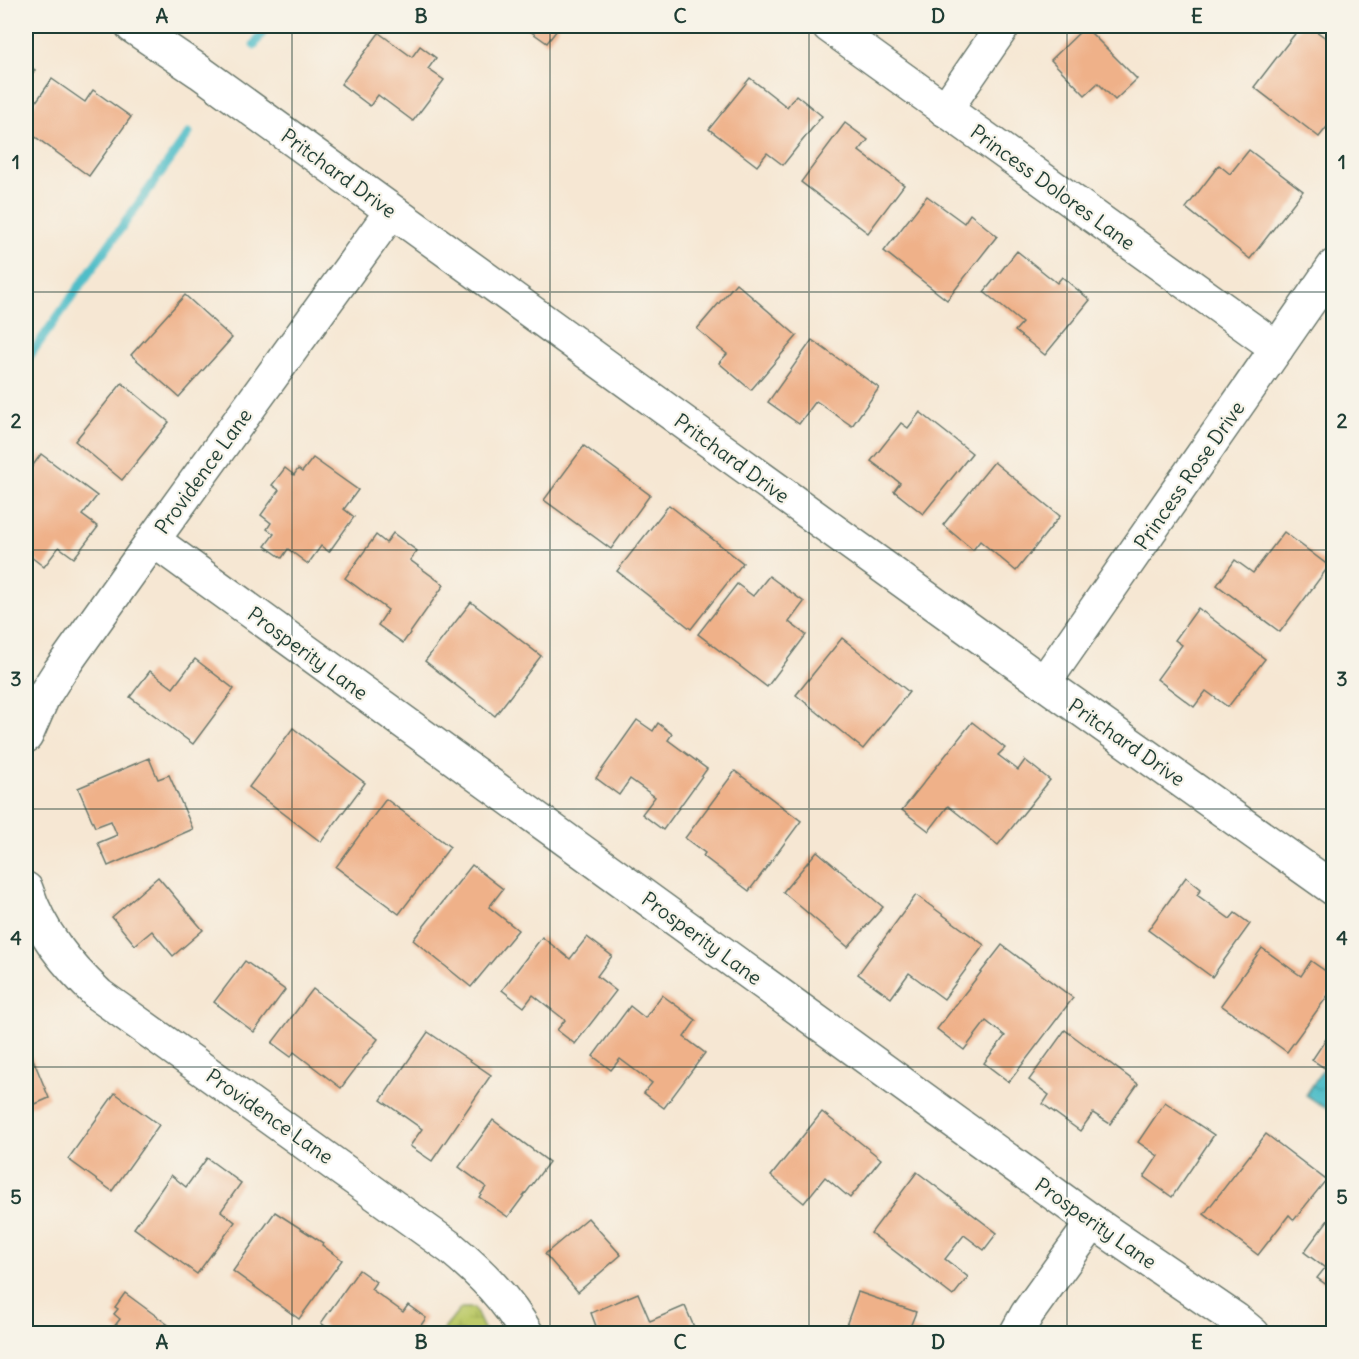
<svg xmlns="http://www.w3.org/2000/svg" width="1359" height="1359" font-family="Delius,sans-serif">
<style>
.wetland{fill:url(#wetland-marsh);stroke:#6e8450;stroke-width:1.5}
.water{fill:url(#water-ripples);stroke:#377d7e;stroke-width:1.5}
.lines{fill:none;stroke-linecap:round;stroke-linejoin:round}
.stream{stroke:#4fbdc8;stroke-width:9}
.building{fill:#efb189}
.minor-casing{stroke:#6a786c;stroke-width:36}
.minor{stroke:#fff;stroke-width:33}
.grid{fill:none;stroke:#1f3d34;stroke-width:1.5;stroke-opacity:0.55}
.labels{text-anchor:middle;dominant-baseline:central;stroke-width:4.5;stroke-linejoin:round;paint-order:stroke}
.street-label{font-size:20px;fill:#1f3d34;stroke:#f7f3e8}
.neatline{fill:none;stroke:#1f3d34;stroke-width:2}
.grid-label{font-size:20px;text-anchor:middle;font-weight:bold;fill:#1f3d34}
</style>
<defs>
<pattern id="wetland-marsh" width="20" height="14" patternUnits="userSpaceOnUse" patternTransform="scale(1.5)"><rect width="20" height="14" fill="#bdca6b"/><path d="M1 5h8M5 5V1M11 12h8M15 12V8" fill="none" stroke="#a2ae5d"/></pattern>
<pattern id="water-ripples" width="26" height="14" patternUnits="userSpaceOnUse" patternTransform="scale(1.5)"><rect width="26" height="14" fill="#4fbdc8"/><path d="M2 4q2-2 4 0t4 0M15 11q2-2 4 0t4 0" fill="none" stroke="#419ba3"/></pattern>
</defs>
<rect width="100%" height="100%" fill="#f7f3e8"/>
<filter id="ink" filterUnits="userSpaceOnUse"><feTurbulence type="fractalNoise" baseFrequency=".0167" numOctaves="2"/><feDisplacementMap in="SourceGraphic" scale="12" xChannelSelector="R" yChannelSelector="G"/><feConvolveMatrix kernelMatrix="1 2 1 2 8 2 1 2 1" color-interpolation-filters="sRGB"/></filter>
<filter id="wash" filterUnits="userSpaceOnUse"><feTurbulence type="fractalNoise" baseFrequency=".008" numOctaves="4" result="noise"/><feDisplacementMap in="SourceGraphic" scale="24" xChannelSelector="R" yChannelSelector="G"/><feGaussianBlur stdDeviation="1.35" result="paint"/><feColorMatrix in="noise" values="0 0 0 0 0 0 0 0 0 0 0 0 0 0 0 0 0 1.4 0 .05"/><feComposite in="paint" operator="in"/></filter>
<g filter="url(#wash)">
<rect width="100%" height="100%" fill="#f6e7d3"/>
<polygon class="wetland" points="461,1308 474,1308 486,1333 441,1333"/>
<polygon class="water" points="1323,1069 1333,1076 1333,1113 1306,1095"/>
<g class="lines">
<g class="stream">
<polyline points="254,45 267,26"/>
<polyline points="26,361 189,133"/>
</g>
</g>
<g id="blocks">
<g class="building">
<polygon points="523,26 560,26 547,43"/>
<polygon points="1301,26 1309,26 1334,44 1334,118 1319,137 1254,87"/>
<polygon points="1085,27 1137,79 1115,100 1098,83 1085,95 1051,60"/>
<polygon points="379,33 412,57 420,46 436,58 428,69 444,80 413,121 378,95 370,106 341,84"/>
<polygon points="26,64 35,70 26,83"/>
<polygon points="750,78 787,107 796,95 822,116 783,165 767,153 757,166 709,129"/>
<polygon points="52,79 85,102 93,90 131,117 89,176 26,130 26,116"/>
<polygon points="845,123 868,140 859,151 904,185 868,233 801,182"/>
<polygon points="1249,150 1303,191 1250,259 1186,208 1219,165 1230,174"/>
<polygon points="927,196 964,223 970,214 997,236 947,300 884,251"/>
<polygon points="1017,251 1057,283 1062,277 1090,300 1045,355 1015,331 1022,323 984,292"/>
<polygon points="736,283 797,336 751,390 719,363 727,354 697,329"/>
<polygon points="185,295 232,338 179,397 131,355"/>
<polygon points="812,340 879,388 852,426 816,401 799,424 768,402"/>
<polygon points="122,383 169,422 122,480 75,441"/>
<polygon points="920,412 972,453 923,514 894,491 900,483 871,461 901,423 908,428"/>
<polygon points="584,446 650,495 611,549 544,500"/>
<polygon points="41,454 97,496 82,515 98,527 74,558 59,547 44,567 26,553 26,475"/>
<polygon points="313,458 358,490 344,509 354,517 329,552 321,546 308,564 288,549 282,558 265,546 274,534 267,529 271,523 261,515 279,490 272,485 285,468 294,475 298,469 302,472"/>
<polygon points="994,462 1060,516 1016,571 980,541 973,550 943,525"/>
<polygon points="669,505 743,563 691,629 617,571"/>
<polygon points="1284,532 1329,566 1280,632 1217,585 1235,560 1253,573"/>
<polygon points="393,533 417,551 410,560 444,585 403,643 378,625 388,610 345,578 376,535 386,543"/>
<polygon points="769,576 804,602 789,622 806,635 767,687 698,634 737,584 753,596"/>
<polygon points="471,602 541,656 495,716 425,661"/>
<polygon points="1198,608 1265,659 1228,707 1206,691 1194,707 1157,679 1182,645 1175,640"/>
<polygon points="842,638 909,692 863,749 796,695"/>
<polygon points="195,659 234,689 193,744 130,697 150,671 173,688"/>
<polygon points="637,720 653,731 658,723 672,734 668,740 707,769 663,830 642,814 655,797 630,779 619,795 596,778"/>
<polygon points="972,722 1005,748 998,755 1018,770 1025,760 1050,780 998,845 948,806 929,831 902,810"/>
<polygon points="293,728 365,783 321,842 249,787"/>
<polygon points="149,758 158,779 169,775 193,829 108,866 98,843 117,835 111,821 95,827 78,788"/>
<polygon points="735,771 801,821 749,891 703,856 705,853 685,838"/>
<polygon points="386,799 450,847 399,914 336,867"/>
<polygon points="817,851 883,907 848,947 783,892"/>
<polygon points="472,865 503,889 489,907 518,930 471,987 413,940"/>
<polygon points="158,877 203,930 173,956 152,931 135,945 112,917"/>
<polygon points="1186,877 1201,889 1197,895 1230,919 1235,913 1250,924 1212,977 1148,930"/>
<polygon points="916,895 984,945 944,999 909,973 891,998 858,974"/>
<polygon points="542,937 570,959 587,937 612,956 597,976 616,991 575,1044 557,1030 565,1020 533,995 524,1007 502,990"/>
<polygon points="1002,945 1073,998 1009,1082 984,1063 1005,1036 986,1021 964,1050 937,1029"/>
<polygon points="1262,948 1301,976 1311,961 1334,977 1334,987 1287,1052 1221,1005"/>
<polygon points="245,961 285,990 254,1032 214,1002"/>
<polygon points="313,989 378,1039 341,1088 294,1052 291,1057 272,1043"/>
<polygon points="662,995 696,1020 684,1037 705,1053 664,1108 644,1093 652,1083 620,1059 611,1070 593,1056 630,1006 645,1018"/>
<polygon points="1334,1027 1334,1074 1312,1060"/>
<polygon points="1065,1030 1138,1084 1110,1124 1093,1113 1080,1131 1043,1104 1049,1095 1029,1080"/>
<polygon points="428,1032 491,1075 432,1161 410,1146 422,1129 381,1100"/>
<polygon points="26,1042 49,1098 26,1108"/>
<polygon points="115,1093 159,1125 112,1191 68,1159"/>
<polygon points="1165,1102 1214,1135 1172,1197 1144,1177 1158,1156 1138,1142"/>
<polygon points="822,1112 881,1159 850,1198 825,1177 804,1203 771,1176"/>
<polygon points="493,1120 549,1162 508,1217 479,1197 486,1187 459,1167"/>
<polygon points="1266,1134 1326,1180 1294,1220 1289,1215 1258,1255 1204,1214"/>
<polygon points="207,1158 241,1183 221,1211 235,1222 197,1274 134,1228 171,1175 186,1187"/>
<polygon points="917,1172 997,1233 984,1250 964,1235 945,1259 968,1277 953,1296 871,1233"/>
<polygon points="275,1212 323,1243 322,1245 342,1260 299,1319 233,1271"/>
<polygon points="1334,1212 1334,1290 1317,1278 1325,1268 1304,1252"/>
<polygon points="588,1218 621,1255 578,1292 545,1254"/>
<polygon points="359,1270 376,1282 371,1289 403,1312 408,1305 426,1318 415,1334 335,1334 321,1323"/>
<polygon points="858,1292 916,1312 910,1327 927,1334 843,1334"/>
<polygon points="125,1293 178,1332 176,1334 119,1334 120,1332 114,1327 120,1319 114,1314 118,1309 115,1307"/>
<polygon points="638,1293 650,1321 685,1306 697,1334 599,1334 591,1313"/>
</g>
</g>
</g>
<g filter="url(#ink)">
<use href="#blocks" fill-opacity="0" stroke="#6a786c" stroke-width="1.5"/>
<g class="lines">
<g class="minor-casing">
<g id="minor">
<polyline points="132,26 200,72 1044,683 1334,889"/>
<polyline points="829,26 1277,348"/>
<polyline points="945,110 1003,26"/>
<polyline points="153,540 1093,1222 1235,1319 1253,1334"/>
<polyline points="1044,683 1334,266"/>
<polyline points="26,736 43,697 59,672 153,540 391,212"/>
<path d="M26 889C40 932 67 965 99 995L451 1248C481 1273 507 1299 527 1334"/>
<polyline points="1016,1334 1027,1314 1093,1222"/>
</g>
</g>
<use href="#minor" class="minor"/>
</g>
</g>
<path class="grid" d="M292 26V1334M550 26V1334M809 26V1334M1067 26V1334M26 292H1334M26 550H1334M26 809H1334M26 1067H1334"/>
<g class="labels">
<g class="street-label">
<text transform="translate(339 173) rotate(36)">Pritchard Drive</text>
<text transform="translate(1053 187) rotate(36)">Princess Dolores Lane</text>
<text transform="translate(732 458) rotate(36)">Pritchard Drive</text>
<text transform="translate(203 471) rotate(-54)">Providence Lane</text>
<text transform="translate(1189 475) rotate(-55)">Princess Rose Drive</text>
<text transform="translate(308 653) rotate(36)">Prosperity Lane</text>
<text transform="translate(1127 742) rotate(35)">Pritchard Drive</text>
<text transform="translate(702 938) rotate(36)">Prosperity Lane</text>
<text transform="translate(270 1116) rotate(35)">Providence Lane</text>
<text transform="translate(1096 1223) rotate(35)">Prosperity Lane</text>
</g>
</g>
<rect width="1359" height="1359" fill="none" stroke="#f7f3e8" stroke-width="66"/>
<rect x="33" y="33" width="1293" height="1293" class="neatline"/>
<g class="grid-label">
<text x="162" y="23">A</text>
<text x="421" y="23">B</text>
<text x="680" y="23">C</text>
<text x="938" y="23">D</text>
<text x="1197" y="23">E</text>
<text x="16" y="169">1</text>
<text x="1342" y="169">1</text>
<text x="16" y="428">2</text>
<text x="1342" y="428">2</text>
<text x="16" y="686">3</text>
<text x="1342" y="686">3</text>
<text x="16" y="945">4</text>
<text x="1342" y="945">4</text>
<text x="16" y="1204">5</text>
<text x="1342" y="1204">5</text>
<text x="162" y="1349">A</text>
<text x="421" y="1349">B</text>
<text x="680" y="1349">C</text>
<text x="938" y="1349">D</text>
<text x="1197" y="1349">E</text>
</g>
</svg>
